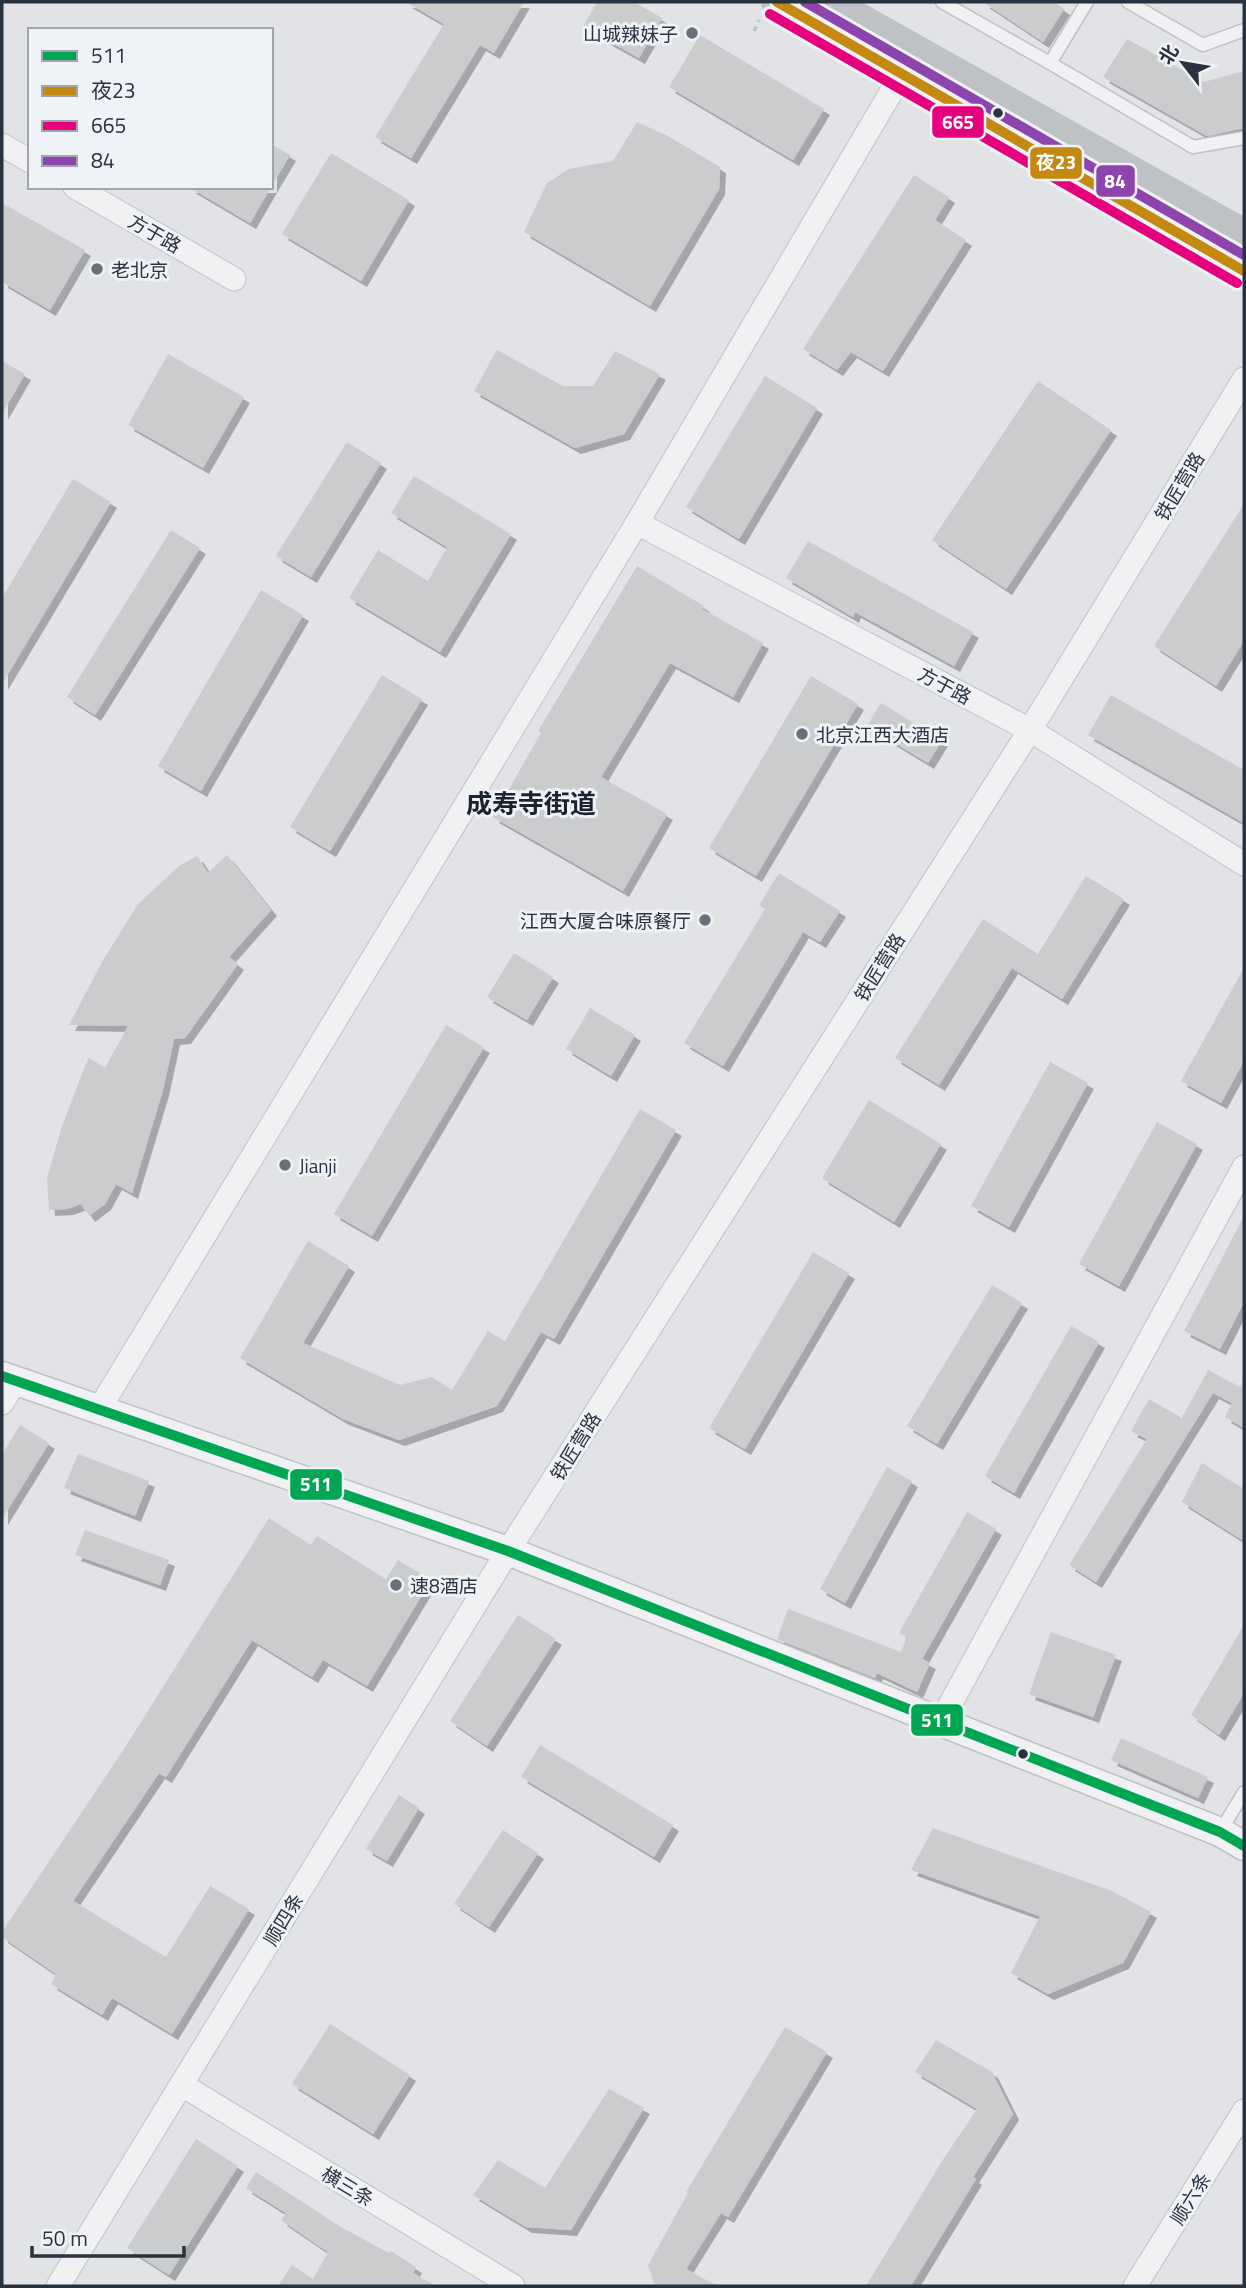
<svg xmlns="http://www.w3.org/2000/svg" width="1246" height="2288" font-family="'Titillium Web','Noto Sans SC',sans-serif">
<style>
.building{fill:#caccce;filter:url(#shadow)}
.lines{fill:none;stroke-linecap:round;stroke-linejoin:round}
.service-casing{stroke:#bfc1c4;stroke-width:15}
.minor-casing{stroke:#bfc1c4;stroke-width:25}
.tertiary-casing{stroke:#bfc1c4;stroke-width:31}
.path{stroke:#bfc2c5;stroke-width:3.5;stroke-dasharray:5 5;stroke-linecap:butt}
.service{stroke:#f1f1f3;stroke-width:12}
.minor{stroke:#f1f1f3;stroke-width:23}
.tertiary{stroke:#f1f1f3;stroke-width:28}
.secondary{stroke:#bfc2c5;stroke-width:32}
.bus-1-casing{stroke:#eff2f6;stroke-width:16}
.bus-2-casing{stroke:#eff2f6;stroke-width:16}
.bus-3-casing{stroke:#eff2f6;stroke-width:16}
.bus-4-casing{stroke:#eff2f6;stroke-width:16}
.bus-1{stroke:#00a651;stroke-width:10}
.bus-2{stroke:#c48910;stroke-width:10}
.bus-3{stroke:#e5007d;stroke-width:10}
.bus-4{stroke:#8e44ad;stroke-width:10}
.poi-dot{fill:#697079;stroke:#eff2f6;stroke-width:2.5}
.bus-dot{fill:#29323f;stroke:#eff2f6;stroke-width:2.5}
.labels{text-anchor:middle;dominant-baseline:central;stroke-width:6;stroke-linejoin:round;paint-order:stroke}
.poi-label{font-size:19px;fill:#29323f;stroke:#eff2f6;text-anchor:start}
.street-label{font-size:19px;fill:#29323f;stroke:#eff2f6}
.district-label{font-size:26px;font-weight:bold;fill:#1b2330;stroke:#eff2f6}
.line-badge{stroke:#eff2f6;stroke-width:2.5}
.badge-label{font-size:19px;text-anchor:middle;font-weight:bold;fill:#fff}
</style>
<defs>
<filter id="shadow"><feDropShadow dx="6" dy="6" stdDeviation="0" flood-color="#0004"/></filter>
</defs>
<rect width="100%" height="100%" fill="#e1e3e6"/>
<g class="building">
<polygon points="406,2 524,2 494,53 480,45 411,158 375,137 444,24"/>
<polygon points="597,2 634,2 662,18 639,58 583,27"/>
<polygon points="983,2 1054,2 1064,9 1043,42"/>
<polygon points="700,35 824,109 793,160 669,87"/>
<polygon points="1127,39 1204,82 1244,71 1244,128 1207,136 1103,77"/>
<polygon points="637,122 668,136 720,167 719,189 650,306 524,232 547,183 569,169 613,161"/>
<polygon points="271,144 290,155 271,187"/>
<polygon points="331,153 409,200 361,281 282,234"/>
<polygon points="914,175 949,197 935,220 966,240 883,371 851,352 837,370 803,349"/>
<polygon points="189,187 271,187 250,223"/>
<polygon points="2,203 85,250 50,310 2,282"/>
<polygon points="497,350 563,386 593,386 615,351 660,374 624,434 575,448 474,391"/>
<polygon points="168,354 244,397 203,468 128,425"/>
<polygon points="2,361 25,374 2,414"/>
<polygon points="765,376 817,408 739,539 686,507"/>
<polygon points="1038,381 1111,430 1006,589 932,540"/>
<polygon points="347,442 381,463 311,577 276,556"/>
<polygon points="414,476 511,534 440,652 349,598 378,550 428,581 447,547 391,513"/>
<polygon points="73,479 111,502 2,684 2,598"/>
<polygon points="1244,504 1244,641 1216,686 1154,646"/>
<polygon points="171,530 200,548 95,715 67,697"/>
<polygon points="808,541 973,632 954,666 855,612 853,617 786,578"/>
<polygon points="637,566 704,606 702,609 763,643 733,697 670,663 601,777 667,814 623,891 493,817 541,733 538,731"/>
<polygon points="261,590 303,615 201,791 158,766"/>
<polygon points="382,675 422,699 330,851 290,827"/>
<polygon points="811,676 858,704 756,876 709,848"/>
<polygon points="1111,695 1244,770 1244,823 1088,735"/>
<polygon points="881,703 942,740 928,763 867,726"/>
<polygon points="227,855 271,910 229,957 238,964 185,1038 174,1039 163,1090 132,1193 116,1184 105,1204 89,1216 81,1204 67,1209 49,1210 47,1178 62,1126 85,1066 89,1058 105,1068 128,1026 69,1025 102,962 138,904 179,866 197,856 208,873"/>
<polygon points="779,873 840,911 820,942 803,932 723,1066 684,1043 765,909 759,905"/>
<polygon points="1086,876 1124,899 1062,999 1012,968 939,1085 895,1058 983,919 1038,954"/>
<polygon points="514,953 553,977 527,1020 487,997"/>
<polygon points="1244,968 1244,1061 1221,1103 1181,1081"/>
<polygon points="590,1008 635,1035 611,1076 566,1049"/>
<polygon points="446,1025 484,1047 372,1236 334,1214"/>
<polygon points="1050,1062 1088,1083 1009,1227 971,1206"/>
<polygon points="869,1100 941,1144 894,1222 822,1178"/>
<polygon points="640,1109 676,1130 554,1339 541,1332 497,1406 399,1440 343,1419 240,1358 308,1241 349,1266 303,1343 400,1385 432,1377 452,1390 488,1331 505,1341"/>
<polygon points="1157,1122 1197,1144 1119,1286 1079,1264"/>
<polygon points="1244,1216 1244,1302 1220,1349 1184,1331"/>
<polygon points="813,1252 849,1273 745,1449 709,1428"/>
<polygon points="992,1285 1022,1303 937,1444 907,1426"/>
<polygon points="1071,1326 1099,1342 1014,1493 985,1476"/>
<polygon points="1208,1370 1240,1387 1244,1379 1244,1428 1225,1417 1232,1403 1213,1393 1096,1582 1069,1565 1147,1439 1131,1431 1149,1399 1182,1418"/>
<polygon points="20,1425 49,1443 2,1519 2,1455"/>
<polygon points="78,1454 149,1481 135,1516 64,1488"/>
<polygon points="1202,1463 1244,1489 1244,1541 1182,1502"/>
<polygon points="887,1467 912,1481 845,1603 820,1589"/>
<polygon points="967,1512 996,1529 922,1659 930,1663 917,1692 877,1673 875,1678 777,1639 788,1609 901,1652 907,1637 899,1633"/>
<polygon points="269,1518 311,1545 317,1536 386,1579 398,1560 431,1580 367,1686 323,1660 312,1677 252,1640 166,1777 159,1773 73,1901 166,1957 210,1886 249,1909 172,2034 112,1998 102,2015 51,1984 56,1974 2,1937 2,1932 124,1749"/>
<polygon points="85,1530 169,1560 160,1585 75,1555"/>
<polygon points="518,1615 556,1639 487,1746 450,1721"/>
<polygon points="1244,1625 1244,1693 1219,1735 1191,1715"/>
<polygon points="1051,1632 1116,1655 1093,1717 1029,1694"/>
<polygon points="1121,1738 1208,1777 1198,1798 1111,1760"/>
<polygon points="540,1745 673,1825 654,1857 521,1777"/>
<polygon points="399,1795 419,1808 387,1861 366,1849"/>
<polygon points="933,1828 1112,1891 1151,1912 1123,1963 1048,1994 1011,1973 1040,1916 911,1870"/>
<polygon points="503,1830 538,1853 489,1927 454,1904"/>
<polygon points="330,2024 410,2075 373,2134 292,2084"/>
<polygon points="785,2027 827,2052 728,2217 721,2213 686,2269 717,2286 655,2286 648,2265 688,2193 686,2192"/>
<polygon points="936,2040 992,2072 1013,2114 973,2177 976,2179 911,2286 866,2286 944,2158 977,2109 915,2072"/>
<polygon points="609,2089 644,2108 571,2230 526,2227 473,2195 498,2160 545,2188"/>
<polygon points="196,2139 238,2166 169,2275 127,2248"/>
<polygon points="256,2172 341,2227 389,2253 391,2251 416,2267 413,2273 436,2286 278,2286 292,2265 313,2279 328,2252 281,2220 286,2213 246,2188"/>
</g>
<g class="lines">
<g class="service-casing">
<g id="service">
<polyline points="942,2 1050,63"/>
<polyline points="1087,2 1050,63 1193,147 1244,138"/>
<polyline points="1128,2 1203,45 1244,30"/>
<polyline points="1220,1832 1244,1792"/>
</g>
</g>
<g class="minor-casing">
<g id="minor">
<polyline points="2,145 30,161"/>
<polyline points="75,187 234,279"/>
<polyline points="637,523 1030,730 1244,864"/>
<polyline points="2,1403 15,1382"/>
<polyline points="98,1411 637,523 903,72"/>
<polyline points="940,1723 1244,1167"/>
<polyline points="182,2085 513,2286"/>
<polyline points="58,2286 508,1551 1030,730 1244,379"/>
<polyline points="1135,2286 1244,2111"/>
</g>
</g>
<g class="tertiary-casing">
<polyline id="tertiary" points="2,1376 508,1551 1220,1832 1244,1846"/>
</g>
<polyline class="path" points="754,31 759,20"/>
<use href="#service" class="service"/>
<use href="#minor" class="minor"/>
<use href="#tertiary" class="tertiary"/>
<g class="secondary">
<polyline points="777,2 1244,271"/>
<polyline points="829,2 1244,235"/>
</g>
<g class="bus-1-casing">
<polyline id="bus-1" points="2,1376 508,1551 1220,1832 1244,1846"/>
</g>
<g class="bus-2-casing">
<polyline id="bus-2" points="777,2 1244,271"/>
</g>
<g class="bus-3-casing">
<polyline id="bus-3" points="770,14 1237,283"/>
</g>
<g class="bus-4-casing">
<polyline id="bus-4" points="805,2 1244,255"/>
</g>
<use href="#bus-1" class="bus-1"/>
<use href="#bus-2" class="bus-2"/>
<use href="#bus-3" class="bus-3"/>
<use href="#bus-4" class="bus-4"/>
</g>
<g class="poi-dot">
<circle cx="692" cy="33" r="7"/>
<circle cx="97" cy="269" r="7"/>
<circle cx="802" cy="734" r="7"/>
<circle cx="705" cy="920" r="7"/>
<circle cx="285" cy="1165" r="7"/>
<circle cx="396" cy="1585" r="7"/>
</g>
<g class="bus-dot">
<circle cx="998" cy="113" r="6"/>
<circle cx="1023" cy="1754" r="6"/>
</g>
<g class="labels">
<g class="poi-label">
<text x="678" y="33" text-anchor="end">山城辣妹子</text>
<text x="111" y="269">老北京</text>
<text x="816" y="734">北京江西大酒店</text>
<text x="691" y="920" text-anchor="end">江西大厦合味原餐厅</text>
<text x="299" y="1165">Jianji</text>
<text x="410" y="1585">速8酒店</text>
</g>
<g class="street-label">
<text transform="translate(155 233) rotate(30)">方于路</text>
<text transform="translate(1179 486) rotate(-59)">铁匠营路</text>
<text transform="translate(945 685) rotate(28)">方于路</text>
<text transform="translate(879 967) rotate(-58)">铁匠营路</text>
<text transform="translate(575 1446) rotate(-58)">铁匠营路</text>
<text transform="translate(283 1919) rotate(-59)">顺四条</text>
<text transform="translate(348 2186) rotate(31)">横三条</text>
<text transform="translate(1190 2198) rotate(-58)">顺六条</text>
</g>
<g class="district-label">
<text x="531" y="803">成寿寺街道</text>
</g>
</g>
<g class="line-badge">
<rect x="931" y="105" width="54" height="34" rx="7" fill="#e5007d"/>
<rect x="1029" y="146" width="54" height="34" rx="7" fill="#c48910"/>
<rect x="1095" y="164" width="41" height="34" rx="7" fill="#8e44ad"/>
<rect x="289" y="1468" width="54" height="33" rx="7" fill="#00a651"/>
<rect x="910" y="1703" width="54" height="34" rx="7" fill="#00a651"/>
</g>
<g class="badge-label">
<text x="958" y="129">665</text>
<text x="1056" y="169">夜23</text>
<text x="1115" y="188">84</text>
<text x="316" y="1491">511</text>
<text x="937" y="1727">511</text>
</g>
<rect width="1246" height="2288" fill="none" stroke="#29323f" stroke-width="7"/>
<rect x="28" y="28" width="245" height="161" fill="#eff2f6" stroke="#a0a5ad" stroke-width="2"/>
<rect x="42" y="51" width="35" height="10" fill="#00a651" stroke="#a0a5ad" stroke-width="2"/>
<text x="91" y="63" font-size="21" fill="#29323f">511</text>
<rect x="42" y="86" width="35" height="10" fill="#c48910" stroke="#a0a5ad" stroke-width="2"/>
<text x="91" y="98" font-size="21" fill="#29323f">夜23</text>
<rect x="42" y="121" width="35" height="10" fill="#e5007d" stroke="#a0a5ad" stroke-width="2"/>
<text x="91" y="133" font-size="21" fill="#29323f">665</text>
<rect x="42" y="156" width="35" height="10" fill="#8e44ad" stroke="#a0a5ad" stroke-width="2"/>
<text x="91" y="168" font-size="21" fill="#29323f">84</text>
<g transform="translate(1183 63) rotate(301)" stroke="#eff2f6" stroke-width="5" paint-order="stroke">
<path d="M0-5L12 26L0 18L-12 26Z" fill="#29323f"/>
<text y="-10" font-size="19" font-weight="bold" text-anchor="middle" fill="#29323f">北</text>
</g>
<path d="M32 2246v10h152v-10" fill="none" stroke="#29323f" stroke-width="3.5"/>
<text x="42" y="2246" font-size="21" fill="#29323f" stroke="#eff2f6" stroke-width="5" paint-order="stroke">50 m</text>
</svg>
